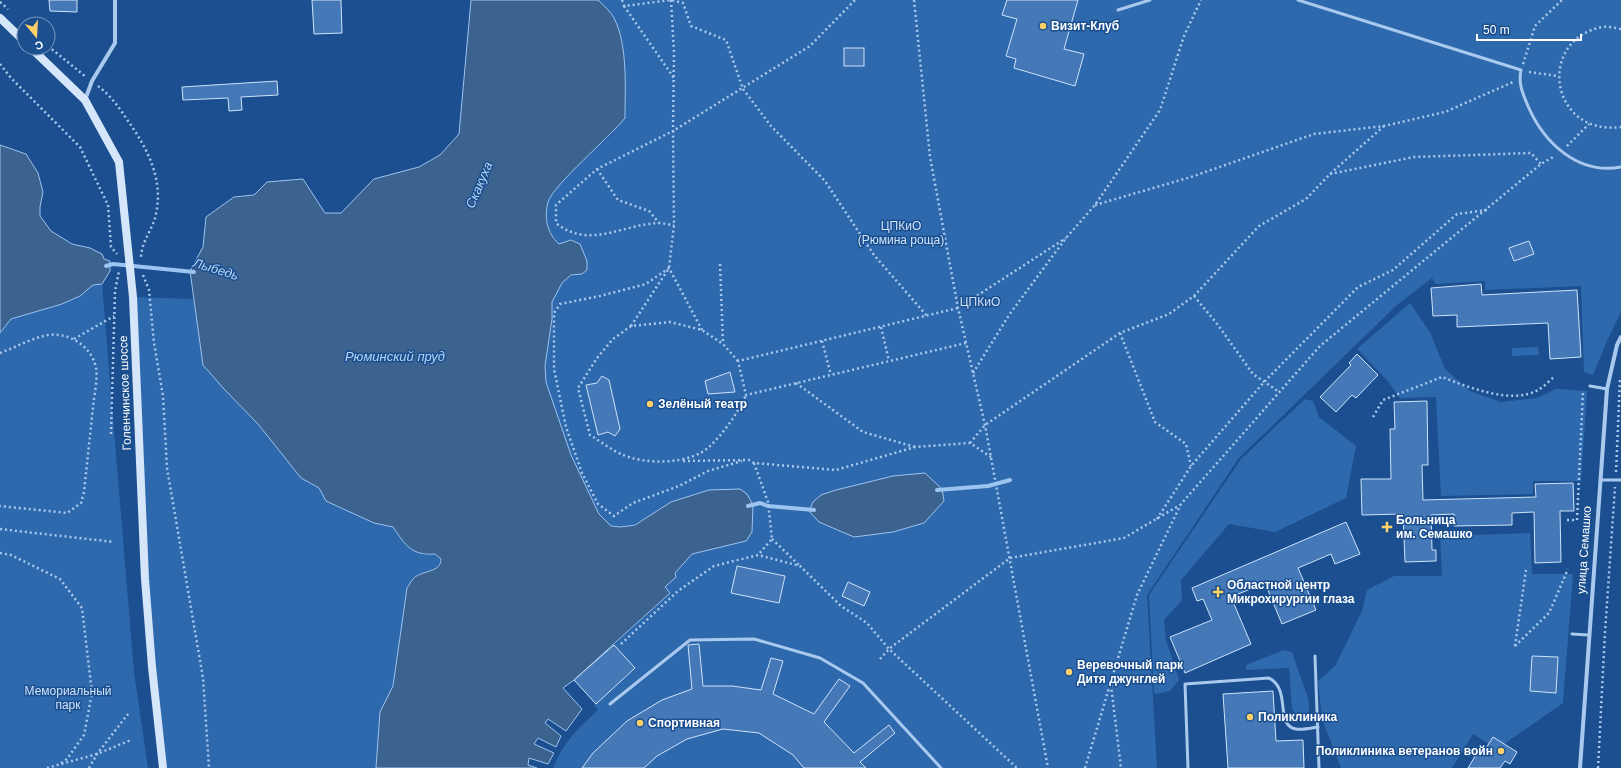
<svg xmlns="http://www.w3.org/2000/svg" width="1621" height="768" font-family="Arial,sans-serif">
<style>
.green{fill:#2e69ad}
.water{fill:#3c6290;stroke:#9cc4f0}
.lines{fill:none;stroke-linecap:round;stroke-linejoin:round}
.stream{stroke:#9cc4f0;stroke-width:4}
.building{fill:#4478b7;stroke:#cfe3fa}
.path{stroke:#a9c9ee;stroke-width:2.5;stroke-dasharray:2 3;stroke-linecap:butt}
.lane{stroke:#a9c9ee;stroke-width:3}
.street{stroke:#a9c9ee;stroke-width:4}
.secondary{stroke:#d6e6fa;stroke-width:8}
.poi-dot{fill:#ffd166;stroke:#1b4f8f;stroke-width:1.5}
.labels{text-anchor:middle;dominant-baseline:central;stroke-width:3;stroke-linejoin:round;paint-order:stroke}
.poi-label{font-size:12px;font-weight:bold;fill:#fff;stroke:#1b4f8f;text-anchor:start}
.park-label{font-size:12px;fill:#cfe3fa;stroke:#1b4f8f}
.street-label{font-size:12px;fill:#fff;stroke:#1b4f8f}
.water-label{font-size:13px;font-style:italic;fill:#b5d3f5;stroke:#1b4f8f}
</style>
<rect width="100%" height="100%" fill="#1b4f8f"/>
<g class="green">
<path d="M598 0H1621V312L1607 341 1593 375 1584 372 1581 286 1485 290V281L1436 284 1432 278 1397 305 1239 458 1147 595 1157 768H553C564 742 577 729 598 710L594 705 635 669 614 645 670 593 665 587 676 577 675 573 692 554 746 540 671 502C657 510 629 534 611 526 592 517 549 405 546 381 543 361 550 341 552 321 552 315 551 309 552 303 553 297 558 289 561 284 566 276 573 275 582 274L571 240 559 244C548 233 541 214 550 199 563 175 593 152 613 133L614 17Z"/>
<polygon points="102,284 134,672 148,768 0,768 0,333 11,319 62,304 80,296 93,285"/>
<polygon points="133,297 194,299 203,365 224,389 258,424 301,478 319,488 326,500 373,523 393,527 396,532 424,555 435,554 441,559 441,564 438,568 432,570 407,588 393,686 380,712 376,768 163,768 152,667"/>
<polygon points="1410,303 1430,332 1445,369 1470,391 1501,402 1537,398 1556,389 1587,391 1581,481 1533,481 1533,494 1441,496 1436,397 1400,398 1387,380 1357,349"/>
<polygon points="1538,347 1539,355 1512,356 1512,348"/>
<polygon points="1305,399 1313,401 1319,417 1356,446 1346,498 1275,532 1229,524 1181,580 1182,600 1164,620 1166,640 1179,680 1170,691 1156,694 1154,693 1149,595 1241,459"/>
<polygon points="1530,533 1532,574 1573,574 1563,703 1497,749 1473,734 1452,768 1341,768 1322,719 1318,681 1335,666 1362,611 1367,590 1394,576 1442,576 1440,536"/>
<polygon points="1284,650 1292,652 1309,701 1309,712 1303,717 1297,716 1292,709 1289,668 1247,670 1245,667 1248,664"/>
</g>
<g class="water">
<path d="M471 0H598C603 5 611 12 614 18 628 45 625 88 625 118 610 137 554 184 548 202 544 218 547 233 559 244L571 240 580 244 587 261V270L582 274 571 275 562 283 552 302V319L545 366 546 382 571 455 599 514 611 526 621 527 635 525 671 502 709 490 740 489 747 494 753 505 752 532 746 541 692 554 675 573 676 577 665 587 670 593 574 680 563 688 582 709 566 731 548 719 545 723 561 736 556 747 538 738 534 744 554 753 548 764 529 758 528 765 537 768H376L380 712 393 686 407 588C409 585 411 581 414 578 422 570 441 573 441 559L435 554C412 556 405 545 393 527L374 523 326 501 319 488 301 478 258 424 224 389 203 365 190 271 203 247 206 217 234 197 254 195 267 182 303 179 325 213H341L374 179 419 167 440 155 459 134Z"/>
<polygon points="0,145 26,154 38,173 43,192 40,207 40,216 51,231 72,244 90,248 102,254 104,259 110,261 110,271 102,284 93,285 80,296 62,304 11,319 0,333"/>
<polygon points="925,473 942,489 944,501 924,523 893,532 854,537 819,522 809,511 813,502 821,495 836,490 893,476"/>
</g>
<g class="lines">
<g class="stream">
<polyline points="106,266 113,264 194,272"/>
<polyline points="937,490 988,486 1010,480"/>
<polyline points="748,506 760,503 768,506 814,510"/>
</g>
</g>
<g class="building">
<polygon points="49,0 77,0 77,12 50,11"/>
<polygon points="312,0 341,0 342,33 314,34"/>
<polygon points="1007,0 1078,0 1064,49 1084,54 1075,86 1014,68 1016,59 1006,56 1017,19 1002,15"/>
<rect x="844" y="48" width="20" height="18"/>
<polygon points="277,81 278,95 241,97 242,110 229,111 228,98 183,100 182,87"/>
<polygon points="1529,241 1534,254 1514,261 1509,248"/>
<polygon points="1481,284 1482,295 1577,290 1581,357 1550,359 1548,323 1457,327 1457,315 1433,316 1431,288"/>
<polygon points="1357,354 1378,375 1356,398 1352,395 1336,412 1320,397 1351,365 1349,363"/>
<polygon points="730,372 735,392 708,394 705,381"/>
<polygon points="602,376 609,380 620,429 615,436 608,432 598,435 586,385 597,383"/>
<polygon points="1427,401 1428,465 1422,465 1423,500 1536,497 1535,484 1573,483 1574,511 1560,511 1561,562 1535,563 1534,512 1512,513 1512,525 1454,526 1454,514 1431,515 1432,550 1436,550 1436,561 1405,562 1403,514 1362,515 1361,479 1391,479 1390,429 1395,429 1394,402"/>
<polygon points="1346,522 1360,554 1335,564 1331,554 1298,568 1316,610 1282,624 1265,583 1231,597 1251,644 1185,673 1170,637 1212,620 1203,599 1197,601 1192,588"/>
<polygon points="737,566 785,576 779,603 731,593"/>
<polygon points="848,582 870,592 864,606 842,596"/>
<polygon points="699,644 703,686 732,686 761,690 771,658 783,661 773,694 814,714 839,679 850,686 824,722 854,753 889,725 895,733 860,762 866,768 804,768 793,755 759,733 723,729 687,739 657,756 644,768 582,768 593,753 627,721 662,700 692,689 688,645"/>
<polygon points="614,645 635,668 596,704 574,680"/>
<polygon points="1532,656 1558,657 1556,693 1530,691"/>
<polygon points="1273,691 1276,741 1303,740 1304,768 1228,768 1223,694"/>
<polygon points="1493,737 1517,752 1510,764 1505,761 1500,768 1468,768 1477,753 1481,756"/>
</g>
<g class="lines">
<g class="path">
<polyline points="622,0 624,6 671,0 683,3 691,26 726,40 743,89 771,126 825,181 874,255 927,316"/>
<path d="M671 0 674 52 673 131 597 169 556 205V223C589 250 623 224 659 223 664 223 669 225 674 225"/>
<polyline points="914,0 930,157 958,308 985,425 1048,768"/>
<polyline points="0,2 8,9"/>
<polyline points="624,6 674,78"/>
<path d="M1621 29C1615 28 1608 26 1603 27 1537 38 1548 136 1621 127"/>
<polyline points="48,46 86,77"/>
<polyline points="0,64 11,78 80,147 108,205 111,247 117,254"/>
<polyline points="1523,64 1535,26 1562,0"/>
<polyline points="1529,72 1558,76"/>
<path d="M98 86C110 95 118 106 126 118 146 146 164 178 156 214 153 229 142 240 141 257"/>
<polyline points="1567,146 1589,124"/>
<polyline points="597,169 618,200 649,211 659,223"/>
<polyline points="1330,174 1414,157 1531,153 1541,164"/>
<polyline points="1095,205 1191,177 1314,134 1384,126 1445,112 1513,82"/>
<polyline points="720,264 723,344"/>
<polyline points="143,275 149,290 154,343 163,396 167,468 203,678 209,768"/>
<polyline points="1194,296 1218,325 1253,374 1279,392"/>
<polyline points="631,326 669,268 674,225 673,131 810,46 855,0"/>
<polyline points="881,327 889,361"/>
<polyline points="702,330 669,268 646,284 600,296 560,304 554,313 554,369 566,427 582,473 598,504 614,516 633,503 679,486 708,471 742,461"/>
<polyline points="1120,333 1155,422 1186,444 1191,466"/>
<polyline points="74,339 114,316"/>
<polyline points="822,341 831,375"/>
<polyline points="966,343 746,395 738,361 958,308 1066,238"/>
<path d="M0 353C16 347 32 338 48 335 70 332 92 347 96 368 98 380 94 395 93 407 90 436 87 464 84 492L81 503 67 513 0 506"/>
<path d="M738 361 723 344 702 330 670 322 631 326 613 339 597 358 578 388 590 435C600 441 610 449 621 454 644 465 689 465 709 447 724 433 737 414 746 395"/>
<polyline points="973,373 1009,315 1066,238 1095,205 1160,110 1184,36 1201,0"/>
<polyline points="796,383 863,432 915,447"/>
<path d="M1373 417 1383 400 1442 377C1468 387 1512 405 1538 390 1544 387 1550 380 1555 376"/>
<polyline points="111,434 115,291 119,271"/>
<polyline points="970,443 985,425 1120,333 1169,314 1194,296 1259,226 1306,199 1330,174 1384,126"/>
<polyline points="683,461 749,460 754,463 836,470 915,447 970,443 991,457"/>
<polyline points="754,463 768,502 772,539 758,555"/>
<polyline points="1616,472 1620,379"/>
<polyline points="1157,519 1191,466 1264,382 1358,287 1393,270 1457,214 1487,210"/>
<polyline points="1567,520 1577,520 1583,391"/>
<polyline points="0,529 114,542"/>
<polyline points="772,539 799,565"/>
<polyline points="0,553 11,555 60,579 82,608 92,693 84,735 67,759 60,764"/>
<polyline points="621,644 678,591 714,566 758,555 800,566 841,606 867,623 889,649 1017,768"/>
<polyline points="1515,646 1549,613 1568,569"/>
<polyline points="1515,646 1526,570"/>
<polyline points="880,659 889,649 1010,558 1124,538 1180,505"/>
<polyline points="1111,685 1121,768"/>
<polyline points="47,768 97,754 131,740"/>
<polyline points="89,768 97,754 128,714"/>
<polyline points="1085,768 1137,595 1181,504 1320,346 1541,164 1555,156"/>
<polyline points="1598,768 1605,632 1615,487"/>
</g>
<g class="lane">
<path d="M1298 0 1521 70C1518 84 1523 94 1528 106 1544 143 1578 175 1621 167"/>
<polyline points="1118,10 1150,0"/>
<polyline points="1590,386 1607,389"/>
<polyline points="1600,480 1621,480"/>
<polyline points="1572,634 1588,635"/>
<polyline points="1315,656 1319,768"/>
<polyline points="610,704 690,640 754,639 820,658 863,683 941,768"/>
<path d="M1188 768 1185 684 1269 678C1292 690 1274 725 1296 729 1302 730 1311 728 1318 727"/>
</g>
<g class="street">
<polyline points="85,100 92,81 115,43 115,0"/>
<polyline points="1580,768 1607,389 1617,345 1621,337"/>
</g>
<g class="secondary">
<polyline points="0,18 24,41"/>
<polyline points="31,48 85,100 119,162 133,297 145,579 152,667 163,768"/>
</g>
</g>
<g class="poi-dot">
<circle cx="1043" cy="26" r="4"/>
<circle cx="650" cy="404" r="4"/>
<path d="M1385 521h4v4h4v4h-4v4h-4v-4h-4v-4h4z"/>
<path d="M1216 586h4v4h4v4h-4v4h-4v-4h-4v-4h4z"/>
<circle cx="1069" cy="672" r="4"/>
<circle cx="1250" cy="717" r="4"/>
<circle cx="640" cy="723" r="4"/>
<circle cx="1501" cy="751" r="4"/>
</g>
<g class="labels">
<g class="poi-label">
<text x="1051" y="26">Визит-Клуб</text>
<text x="658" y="404">Зелёный театр</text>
<text x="1396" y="520">Больница<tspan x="1396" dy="14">им. Семашко</tspan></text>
<text x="1227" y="585">Областной центр<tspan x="1227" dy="14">Микрохирургии глаза</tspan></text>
<text x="1077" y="665">Веревочный парк<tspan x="1077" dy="14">Дитя джунглей</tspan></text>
<text x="1258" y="717">Поликлиника</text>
<text x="648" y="723">Спортивная</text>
<text x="1493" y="751" text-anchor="end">Поликлиника ветеранов войн</text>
</g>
<g class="park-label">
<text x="901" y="226">ЦПКиО<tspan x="901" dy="14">(Рюмина роща)</tspan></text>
<text x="980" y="302">ЦПКиО</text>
<text x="68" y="691">Мемориальный<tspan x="68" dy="14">парк</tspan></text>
</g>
<g class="street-label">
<text transform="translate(125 393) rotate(-92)">Голенчинское шоссе</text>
<text transform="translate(1584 550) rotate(-86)">улица Семашко</text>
</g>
<g class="water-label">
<text transform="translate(479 185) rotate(-67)">Скакуха</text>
<text transform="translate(216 269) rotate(17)">Лыбедь</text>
<text x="395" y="356">Рюминский пруд</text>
</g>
</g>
<g transform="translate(36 36) rotate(162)"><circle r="19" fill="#1b4f8f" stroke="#7695bc"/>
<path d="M0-3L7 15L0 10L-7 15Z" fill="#ffd166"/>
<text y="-6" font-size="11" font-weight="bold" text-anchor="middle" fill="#ffffff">С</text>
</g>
<path d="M1477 34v6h104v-6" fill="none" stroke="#ffffff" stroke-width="2"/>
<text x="1483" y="34" font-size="12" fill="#ffffff" stroke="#1b4f8f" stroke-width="3" paint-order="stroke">50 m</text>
</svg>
